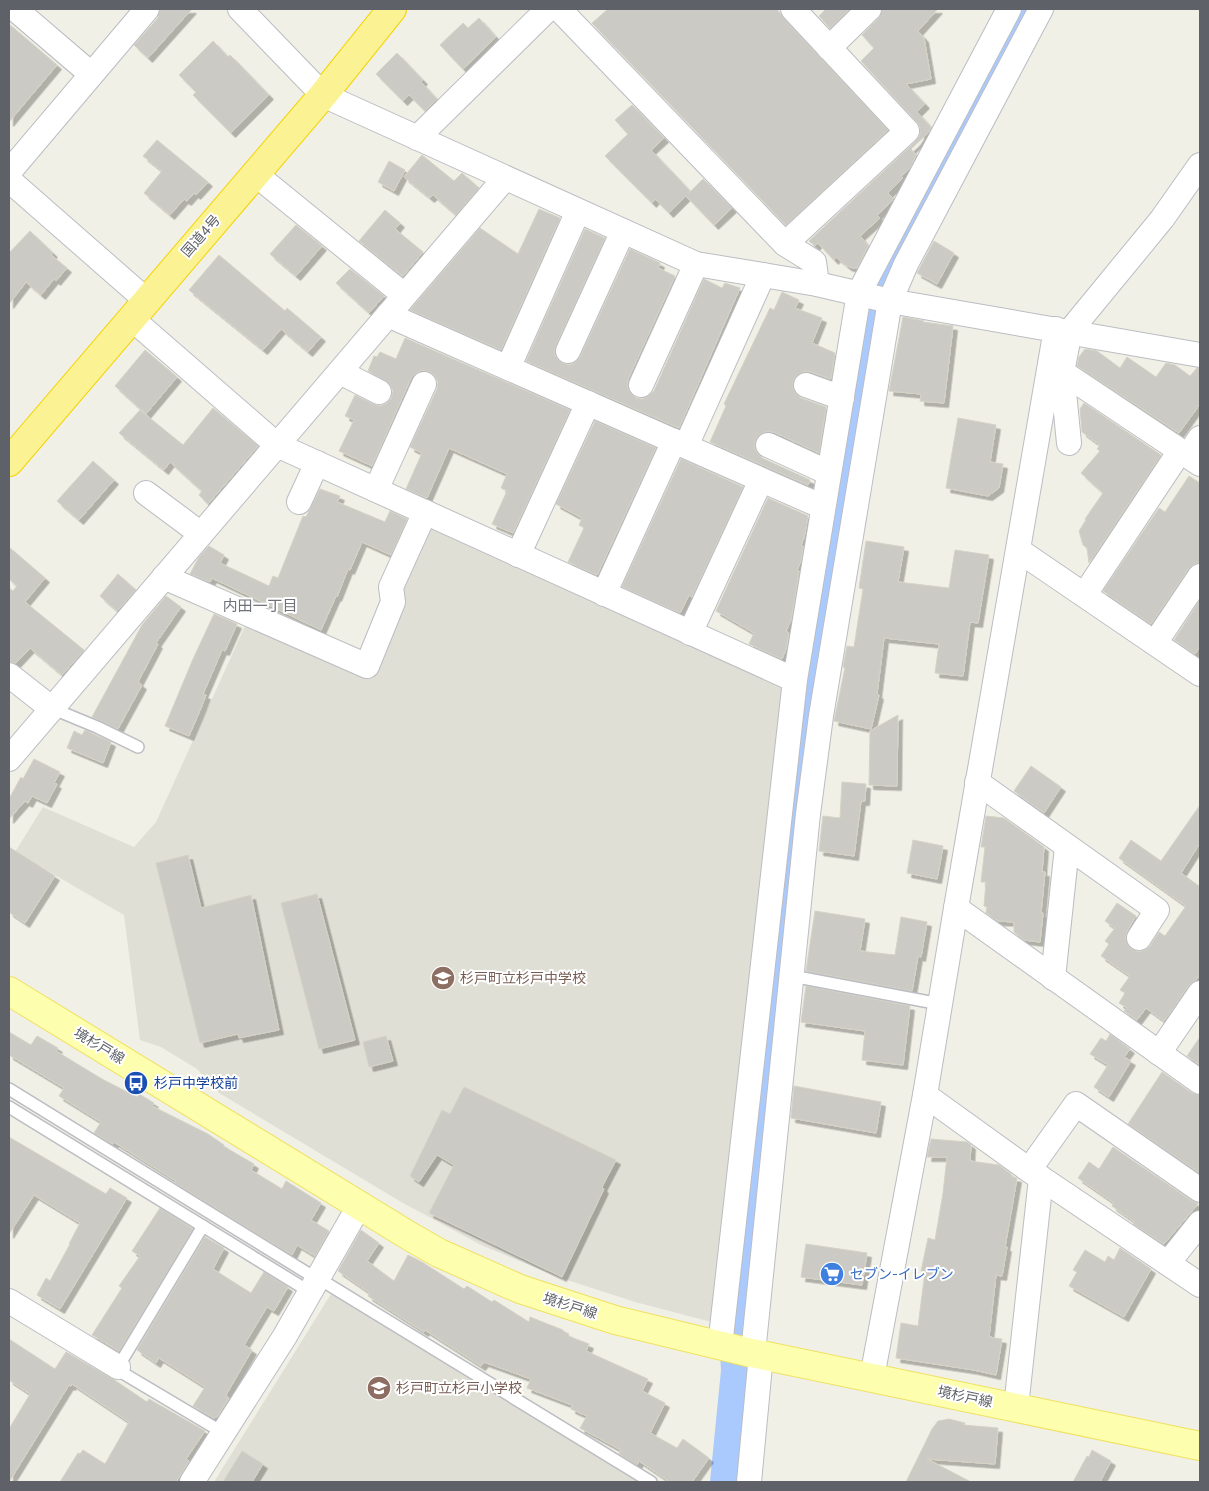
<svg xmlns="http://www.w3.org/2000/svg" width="1209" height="1491" font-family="Figtree,'Noto Sans JP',sans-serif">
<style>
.education{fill:#e0dfd5}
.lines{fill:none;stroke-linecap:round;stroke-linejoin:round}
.river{stroke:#aacafe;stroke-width:38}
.building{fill:#cccac4;stroke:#d5d3c5;filter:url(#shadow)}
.lane-casing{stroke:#bbbdc2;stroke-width:14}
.street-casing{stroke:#bbbdc2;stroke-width:26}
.primary-casing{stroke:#f0e161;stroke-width:30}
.highway-casing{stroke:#f4d304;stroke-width:30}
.lane{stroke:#fff;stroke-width:11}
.street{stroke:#fff;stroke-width:24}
.primary{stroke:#fdfeae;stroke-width:28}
.highway{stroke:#fbf393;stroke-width:28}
.labels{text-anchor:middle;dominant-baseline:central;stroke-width:4;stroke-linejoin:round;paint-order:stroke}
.street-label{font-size:14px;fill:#5e6167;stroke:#fff}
.education-label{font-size:14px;fill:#785e54;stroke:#fff;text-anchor:start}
.transit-label{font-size:14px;fill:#164399;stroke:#fff;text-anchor:start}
.shop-label{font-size:14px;fill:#366cbe;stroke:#fff;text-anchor:start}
.neighbourhood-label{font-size:15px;fill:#6f7279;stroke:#fff}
</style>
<defs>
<filter id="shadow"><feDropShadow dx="4.5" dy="4.5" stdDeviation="0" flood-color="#0004"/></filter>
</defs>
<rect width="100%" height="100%" fill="#f0f0e7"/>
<g class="education">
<polygon points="427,521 779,683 784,688 719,1324 635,1302 558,1277 481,1245 403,1203 219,1093 197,1069 161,1047 140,1040 124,915 15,852 43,807 134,847 156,822 246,624 366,679 399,602 397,587"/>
<polygon points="331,1294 639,1482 214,1482"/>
</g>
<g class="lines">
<polyline class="river" points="729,1482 740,1371 738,1327 806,708 883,275 1025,9"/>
</g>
<g class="building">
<polygon points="160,9 192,9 148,58 134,45 158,18"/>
<polygon points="608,9 777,9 783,18 888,130 786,225 592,23"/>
<polygon points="826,9 850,9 830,28 819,16"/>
<polygon points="882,9 938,9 918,31 924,38 931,79 906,84 925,104 917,112 931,127 929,132 911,149 916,155 910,168 901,176 903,178 888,193 893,198 892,201 877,215 880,218 860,236 868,246 857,268 853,268 847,266 836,257 834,260 818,243 815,246 809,241 916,141 920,135 920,127 917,122 861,61 874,48 862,35 879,18"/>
<polygon points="479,18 496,37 463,69 440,45 463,23 468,28"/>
<polygon points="9,24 57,65 9,122"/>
<polygon points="213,41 228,57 230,55 269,95 231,133 193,95 196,92 179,75"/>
<polygon points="397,53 423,80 421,82 437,99 425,111 409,95 403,101 376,74"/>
<polygon points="632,105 664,138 651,150 690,191 689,193 703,179 732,208 714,225 686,196 669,213 655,199 652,203 605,156 628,134 615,120"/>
<polygon points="157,140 208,182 196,195 194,193 187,201 184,199 170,215 144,193 162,171 143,156"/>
<polygon points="422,155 454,181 462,173 479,188 456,215 433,195 430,198 404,177"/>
<polygon points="389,161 405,170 394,191 378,182"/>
<polygon points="539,209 560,218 501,350 410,310 480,228 518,254"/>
<polygon points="385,210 400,223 395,229 423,252 403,276 359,241"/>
<polygon points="296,225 322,246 296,276 270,254"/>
<polygon points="585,229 605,238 556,345 554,353 557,359 562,363 570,365 576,362 580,357 630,249 660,263 658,268 675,276 628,379 627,386 630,393 636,398 642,399 649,396 654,391 704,279 722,288 725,283 740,288 679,428 526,361"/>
<polygon points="30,231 53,253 51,255 67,268 56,281 54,279 41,295 26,282 9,304 9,253"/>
<polygon points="934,241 954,253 937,284 917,273"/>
<polygon points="219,255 285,311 287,308 321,337 308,352 281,329 263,350 189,290"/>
<polygon points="350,269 384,296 369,313 336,283"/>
<polygon points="782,292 799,300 795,308 822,318 812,343 835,353 831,379 811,372 804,371 797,375 793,381 793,388 796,394 801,398 826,407 819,453 774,432 767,431 760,434 755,440 754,447 757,453 762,458 810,480 808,485 710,442 726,406 724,404 770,308 774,310"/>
<polygon points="903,317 924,321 923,322 953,326 944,403 920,401 921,394 889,391"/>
<polygon points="405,338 570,410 513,533 492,524 507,491 501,488 507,474 449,448 427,498 406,489 422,453 410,447 437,389 438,382 435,376 430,372 422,370 416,373 411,378 372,466 339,451 354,420 345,416 355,395 373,404 379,406 386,404 391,399 393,391 390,384 368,371 374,356 377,357 380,352 396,359"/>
<polygon points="1085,349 1097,351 1120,368 1127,357 1156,377 1166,363 1175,365 1190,376 1197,368 1200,368 1200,404 1179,433 1077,366 1079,357"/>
<polygon points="145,350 177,377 146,414 115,386"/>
<polygon points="1084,403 1161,455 1089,563 1087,548 1083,545 1079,531 1086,520 1085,519 1103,493 1081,473 1100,451 1097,449 1100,445 1082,432 1080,409"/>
<polygon points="213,408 258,446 208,504 199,495 202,491 170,462 164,470 119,433 140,410 183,445"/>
<polygon points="958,418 996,425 990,462 1003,464 999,488 988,496 946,488"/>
<polygon points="595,421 656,448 597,575 568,562 584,528 579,525 582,518 556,504"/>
<polygon points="681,459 743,487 692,597 689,595 680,613 622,587"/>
<polygon points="93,461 114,480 79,520 57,501"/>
<polygon points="1189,476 1200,483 1200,562 1194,564 1189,568 1151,624 1103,591 1159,508 1165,512"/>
<polygon points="320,489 340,496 337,502 385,522 390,511 407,519 391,555 362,542 350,570 348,569 337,597 336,596 321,630 212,578 210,582 190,574 199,557 209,546 224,555 220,563 269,586 273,576 278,578 303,516 306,517"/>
<polygon points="768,498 808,516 804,538 801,545 803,546 801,561 797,570 799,571 791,620 786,631 789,633 786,649 782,659 749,644 754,633 716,611"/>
<polygon points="866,541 904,547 898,582 949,588 955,550 989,555 978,623 970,622 963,676 935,673 939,644 884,638 877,694 879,695 871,729 834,721 845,668 843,667 847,646 854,647 863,589 859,588"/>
<polygon points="9,547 45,578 25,602 84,650 62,675 30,648 16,663 9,662 9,588 13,591 17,586 9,579"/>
<polygon points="118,574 136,590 117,611 100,596"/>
<polygon points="166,596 181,607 156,643 158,644 138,682 142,685 118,729 92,717 142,625"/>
<polygon points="1200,600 1200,647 1195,654 1174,640"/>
<polygon points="214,614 237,624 225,651 222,650 203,694 206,695 201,708 189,736 165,726 193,659"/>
<polygon points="898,715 897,786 869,785 870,731"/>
<polygon points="85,730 111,742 103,763 67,748 74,731 82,735"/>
<polygon points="34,759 60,772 54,783 57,784 47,803 32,796 28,803 25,801 9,819 9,799 21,777 23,779"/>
<polygon points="1031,766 1061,787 1044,813 1014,791"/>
<polygon points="842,782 866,784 865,801 861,801 854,856 819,851 823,816 840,818"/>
<polygon points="1200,805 1200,843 1181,873 1199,886 1200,884 1200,974 1196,980 1189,985 1164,1021 1146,1008 1137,1020 1124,1011 1127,1008 1119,1003 1125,993 1120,990 1130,976 1101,956 1109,944 1105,941 1115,928 1105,921 1117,903 1136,916 1127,931 1125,938 1127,944 1131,949 1139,952 1145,950 1150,946 1159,932 1165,936 1186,906 1119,858 1131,840 1161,861"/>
<polygon points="986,816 1004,818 1044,847 1042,872 1045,872 1041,913 1043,913 1040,942 1024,940 1014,932 1014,922 998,921 986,913 987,907 984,906 986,882 981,882 985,847 981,847"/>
<polygon points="913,840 943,846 937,879 907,873"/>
<polygon points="9,847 55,876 25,923 9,912"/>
<polygon points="188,855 201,908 251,895 279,1030 239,1038 238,1034 200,1043 156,863"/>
<polygon points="317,894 355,1040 319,1049 281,903"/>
<polygon points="815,911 865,919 860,951 895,955 901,917 927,922 921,957 918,956 912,991 806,971"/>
<polygon points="806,986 910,1006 903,1065 862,1060 865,1031 801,1022"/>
<polygon points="9,1032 31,1045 37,1036 58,1048 56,1051 102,1079 137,1097 139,1094 154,1103 152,1106 208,1134 224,1145 223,1146 254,1164 251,1170 282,1189 286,1181 321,1203 311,1220 329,1231 315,1256 297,1245 292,1255 175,1183 176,1181 114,1142 113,1144 94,1133 101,1122 59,1096 64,1088 9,1055"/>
<polygon points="1110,1034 1130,1049 1124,1057 1131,1061 1109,1097 1094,1087 1108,1065 1090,1054 1101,1038 1106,1041"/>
<polygon points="386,1036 393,1061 369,1067 363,1042"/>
<polygon points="1200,1037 1200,1065 1187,1056"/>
<polygon points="1162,1072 1192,1093 1200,1095 1200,1173 1128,1124"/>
<polygon points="794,1086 881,1102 876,1133 791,1118"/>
<polygon points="464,1087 616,1160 602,1187 604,1189 562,1277 429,1213 454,1165 437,1155 419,1182 410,1176 442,1110 450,1114"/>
<polygon points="9,1137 106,1194 110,1188 127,1198 60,1309 37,1295 46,1278 50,1281 70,1244 69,1244 80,1223 34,1195 9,1234"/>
<polygon points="931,1139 967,1142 971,1145 970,1161 999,1165 1011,1174 1011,1177 1017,1178 1005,1247 1007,1247 1002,1276 996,1275 989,1337 1002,1339 996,1375 974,1370 896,1358 901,1323 918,1326 925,1272 921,1271 928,1238 935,1240 943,1193 947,1157 927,1157"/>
<polygon points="1113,1147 1192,1201 1198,1204 1164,1244 1133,1224 1135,1222 1112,1206 1114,1203 1078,1178 1089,1162 1099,1169"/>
<polygon points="160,1208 193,1229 119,1351 92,1335 122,1288 119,1286 140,1256 132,1251"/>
<polygon points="361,1230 379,1243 367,1261 394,1281 408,1255 422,1262 464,1289 467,1286 492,1302 494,1300 529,1322 530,1317 563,1330 563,1331 569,1334 568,1336 589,1344 586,1351 648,1379 642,1391 665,1403 650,1433 677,1448 683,1439 709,1458 692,1482 670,1482 639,1461 637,1465 619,1454 621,1450 580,1428 587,1416 571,1409 572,1405 527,1388 531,1379 484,1362 481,1366 425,1330 424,1332 368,1296 370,1293 338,1271"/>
<polygon points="205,1237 224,1248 213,1269 251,1293 264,1272 288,1287 274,1311 267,1307 244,1345 252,1350 226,1395 229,1398 217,1417 214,1418 193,1406 205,1387 159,1358 156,1363 137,1350"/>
<polygon points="806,1244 867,1253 862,1285 801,1277"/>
<polygon points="1120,1248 1151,1269 1124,1317 1069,1286 1077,1272 1073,1270 1085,1250 1105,1262 1108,1256 1114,1260"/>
<polygon points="9,1339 55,1369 66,1352 113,1379 147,1402 149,1399 205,1431 186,1459 189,1461 176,1482 60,1482 78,1453 80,1454 83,1450 105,1464 129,1422 72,1384 71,1386 69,1385 9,1482 9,1429 30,1394 9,1380"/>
<polygon points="949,1419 965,1423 964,1425 998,1428 995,1464 927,1459 971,1482 906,1482 932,1429 938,1421"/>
<polygon points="1092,1450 1111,1461 1100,1482 1073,1482 1087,1456 1089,1457"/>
<polygon points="242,1451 263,1464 252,1482 223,1482"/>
</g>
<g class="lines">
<g class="lane-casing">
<g id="lane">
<polyline points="51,708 97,727 138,747"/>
<polyline points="792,976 940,1004"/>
<polyline points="9,1089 317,1279 326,1283 651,1482"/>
<polyline points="9,1107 310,1292"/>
<polyline points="203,1226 118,1367 121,1372 222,1432"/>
</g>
</g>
<g class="street-casing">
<g id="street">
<polyline points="15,9 91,74"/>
<polyline points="240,9 323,95 696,264 817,284 890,301 1200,355"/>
<polyline points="559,9 785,244 814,262 817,284"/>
<polyline points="829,48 869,9"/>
<polyline points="417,138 548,9"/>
<polyline points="9,172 147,9"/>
<polyline points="254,173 404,295"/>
<polyline points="9,180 146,300"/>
<polyline points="785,244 907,131 793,9"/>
<polyline points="388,315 823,507"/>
<polyline points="131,318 277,445 795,680"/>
<polyline points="568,351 623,231"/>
<polyline points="508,368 578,211"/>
<polyline points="340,372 379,392"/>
<polyline points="1062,372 1200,464"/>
<polyline points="641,385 696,264"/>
<polyline points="806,385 842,398"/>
<polyline points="1069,443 1062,372 1070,331 1162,219 1200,165"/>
<polyline points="768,445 829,473"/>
<polyline points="686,446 763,275"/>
<polyline points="1188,456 1200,438"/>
<polyline points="376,490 424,384"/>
<polyline points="146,493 201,534"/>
<polyline points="299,502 317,463"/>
<polyline points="1018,550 1200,674"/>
<polyline points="518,555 588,403"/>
<polyline points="164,577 367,666 393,602 391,587 425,512"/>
<polyline points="604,594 674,441"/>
<polyline points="1085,594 1180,451"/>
<polyline points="690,633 761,480"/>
<polyline points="1155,643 1200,576"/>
<polyline points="9,675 51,708"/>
<polyline points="9,759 505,178"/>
<polyline points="977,782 1157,910 1139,938"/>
<polyline points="956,908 1056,329"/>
<polyline points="1053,978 1067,847"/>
<polyline points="1159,1053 1200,993"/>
<polyline points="925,1095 1029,1170 1200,1285"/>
<polyline points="1029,1170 1076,1104 1200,1190"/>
<polyline points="1168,1263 1200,1223"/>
<polyline points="9,1301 118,1367"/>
<polyline points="720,1346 795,680 859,293 1009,9"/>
<polyline points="753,1353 808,814 821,716 890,301 906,264 1041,9"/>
<polyline points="872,1377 925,1095 956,908 1200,1082"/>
<polyline points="1016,1407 1041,1178"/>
<polyline points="192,1482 285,1336 359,1206"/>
<polyline points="749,1482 761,1355"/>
</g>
</g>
<g class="primary-casing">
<polyline id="primary" points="9,991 411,1237 439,1253 520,1289 615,1320 747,1352 1200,1446"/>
</g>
<g class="highway-casing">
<polyline id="highway" points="9,462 323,95 392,9"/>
</g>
<use href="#lane" class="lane"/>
<use href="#street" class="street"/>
<use href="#primary" class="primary"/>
<use href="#highway" class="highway"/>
</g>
<defs>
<g id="school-disc" transform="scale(1.25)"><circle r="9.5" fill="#8d6e63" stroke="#fff"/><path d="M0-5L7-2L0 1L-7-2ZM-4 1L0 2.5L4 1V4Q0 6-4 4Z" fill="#fff"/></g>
<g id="bus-disc" transform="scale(1.25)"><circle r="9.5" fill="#1a4fb4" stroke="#fff"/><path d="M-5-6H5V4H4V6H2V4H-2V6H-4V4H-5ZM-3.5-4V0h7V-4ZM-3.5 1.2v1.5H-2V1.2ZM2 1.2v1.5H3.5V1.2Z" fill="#fff"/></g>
<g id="supermarket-disc" transform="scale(1.25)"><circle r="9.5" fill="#3f7fe0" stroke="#fff"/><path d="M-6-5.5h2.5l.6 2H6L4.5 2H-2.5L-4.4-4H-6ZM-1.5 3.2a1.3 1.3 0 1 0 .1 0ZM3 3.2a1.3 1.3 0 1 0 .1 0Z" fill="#fff"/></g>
</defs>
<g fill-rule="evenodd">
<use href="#school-disc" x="443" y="978"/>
<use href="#bus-disc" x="136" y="1083"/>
<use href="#supermarket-disc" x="832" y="1274"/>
<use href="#school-disc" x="379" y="1388"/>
</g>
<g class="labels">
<g class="street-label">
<text transform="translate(201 236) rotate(-49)">国道4号</text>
<text transform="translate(99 1046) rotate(31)">境杉戸線</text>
<text transform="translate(570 1306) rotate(18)">境杉戸線</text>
<text transform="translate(965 1397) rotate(12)">境杉戸線</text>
</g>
<g class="education-label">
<text x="460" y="978">杉戸町立杉戸中学校</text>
<text x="396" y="1388">杉戸町立杉戸小学校</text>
</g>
<g class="transit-label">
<text x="154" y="1083">杉戸中学校前</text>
</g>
<g class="shop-label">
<text x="850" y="1274">セブン-イレブン</text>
</g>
<g class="neighbourhood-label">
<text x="260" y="606">内田一丁目</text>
</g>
</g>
<rect width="1209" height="1491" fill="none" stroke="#5e6167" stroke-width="20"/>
</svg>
